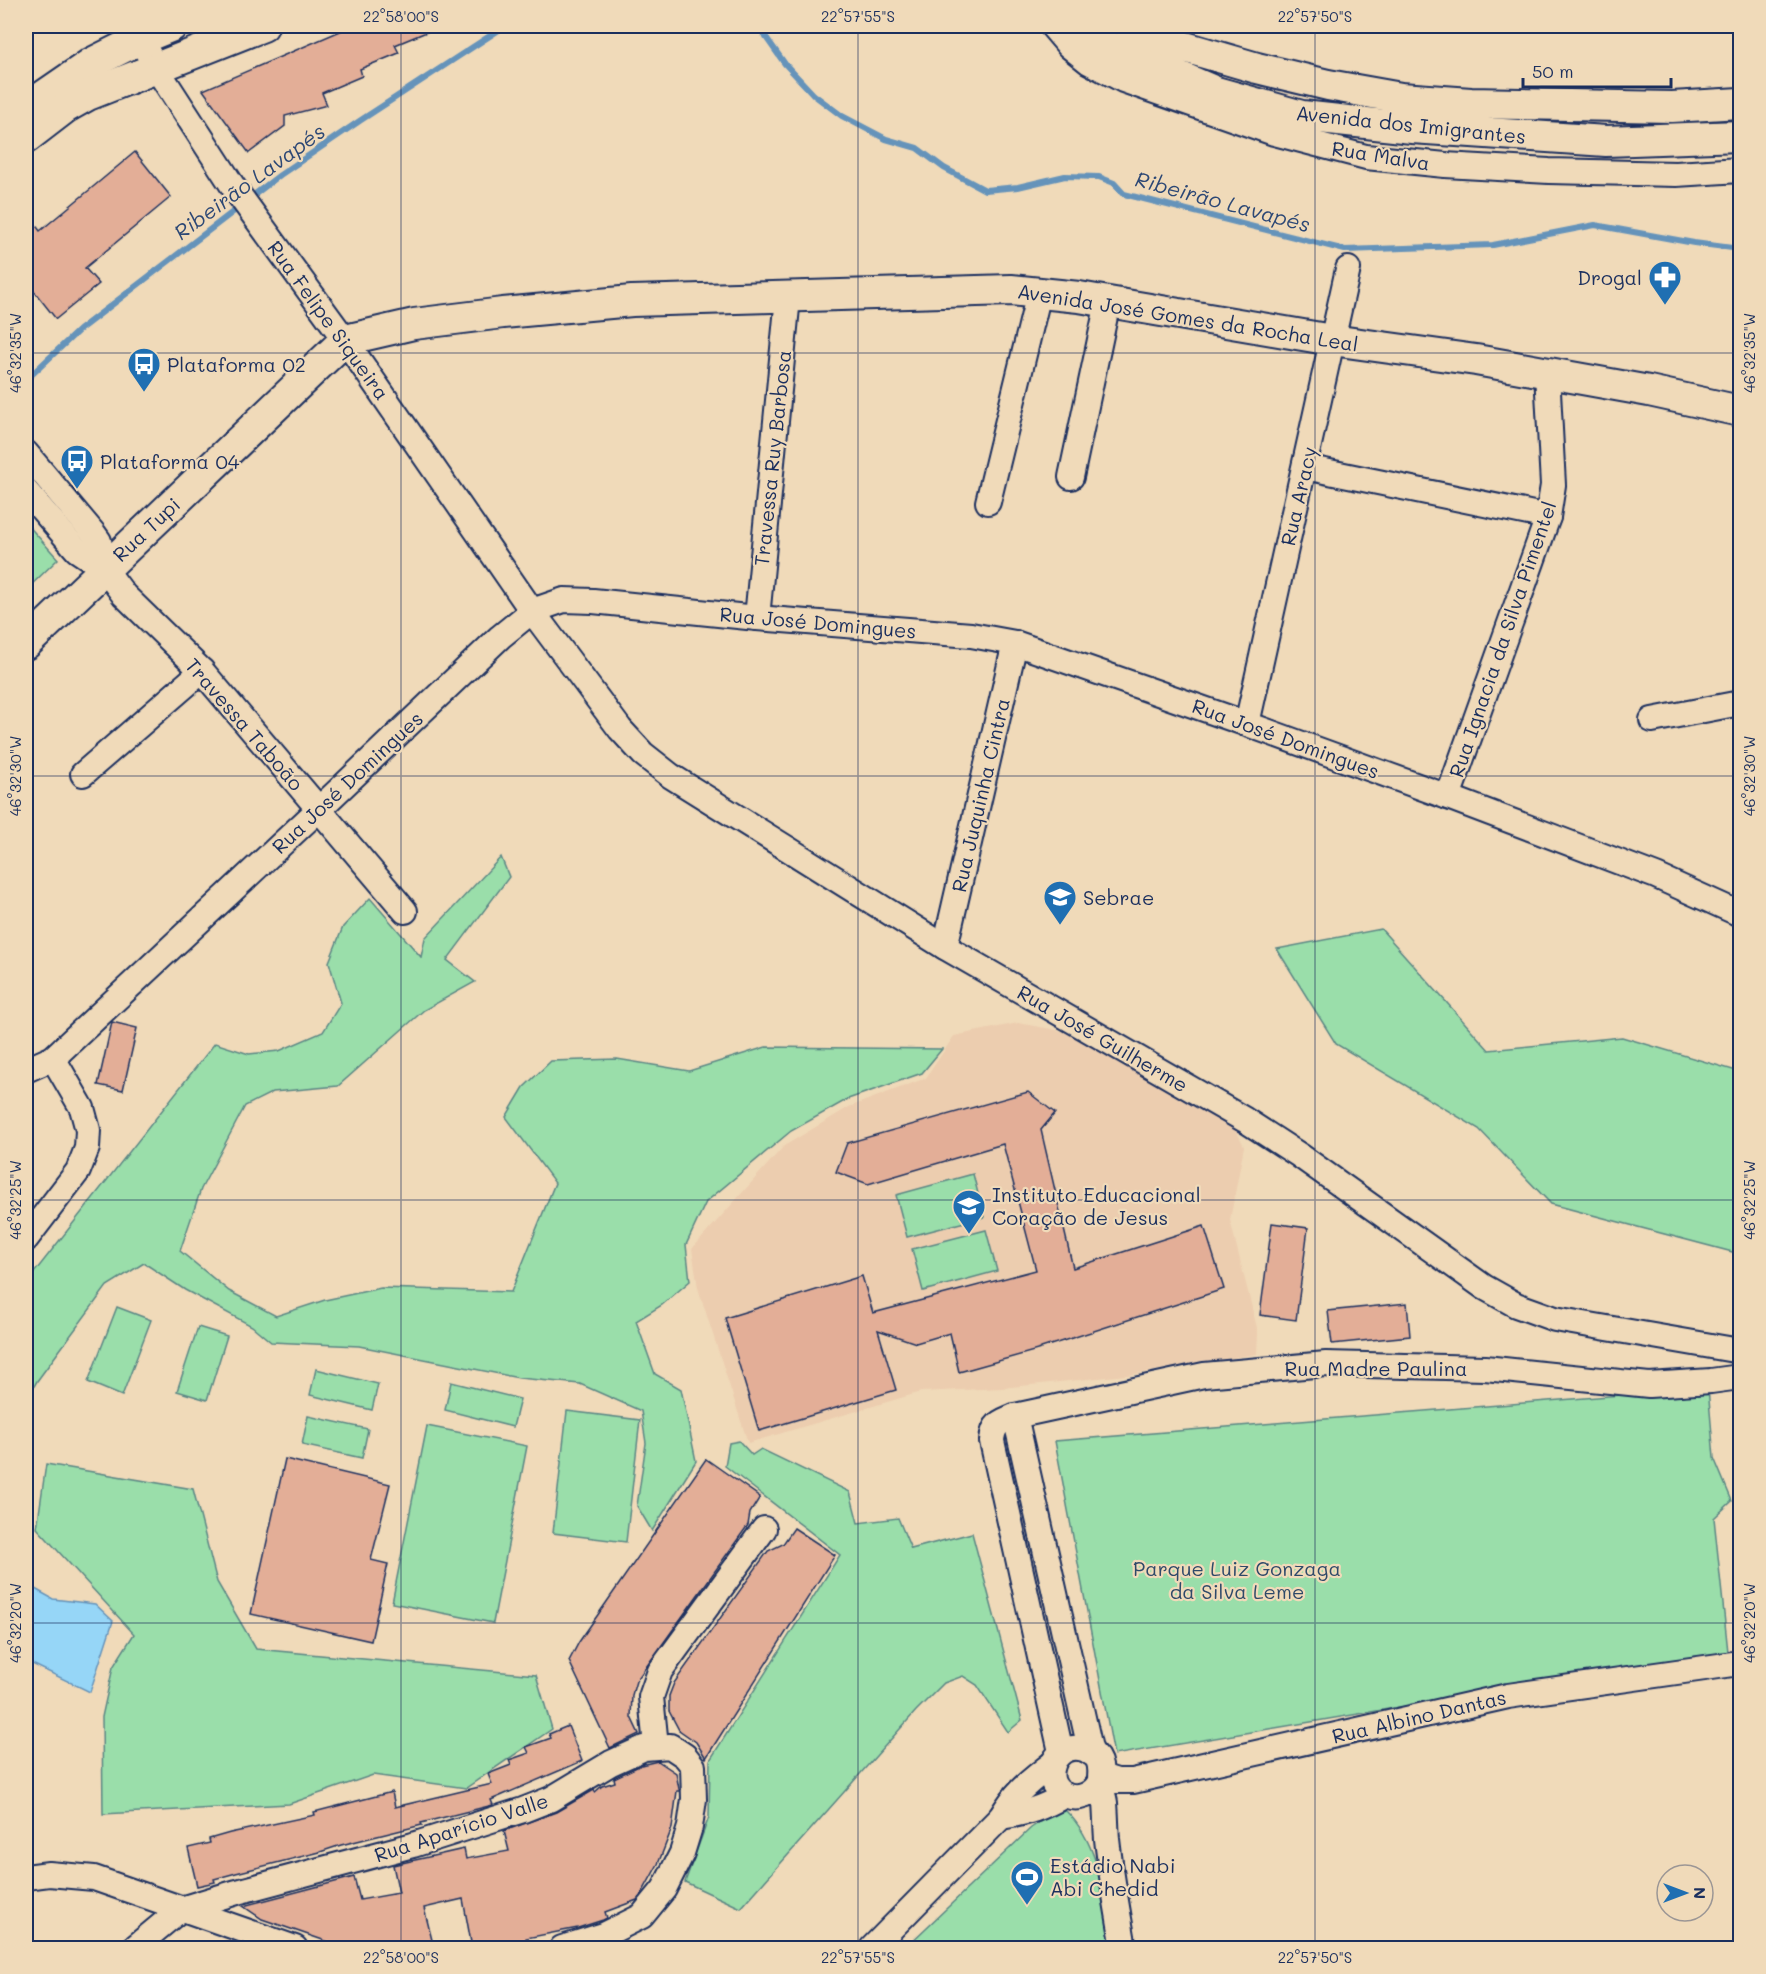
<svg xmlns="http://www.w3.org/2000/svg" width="1766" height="1974" font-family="Mali,sans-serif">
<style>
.built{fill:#eccdaf}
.green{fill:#9adeaa;stroke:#5a8684;stroke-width:1.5}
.water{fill:#96d6f7;stroke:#6593ba;stroke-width:1.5}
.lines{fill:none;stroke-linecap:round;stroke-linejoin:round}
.stream{stroke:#6593ba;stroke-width:6}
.building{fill:#e3ae97;stroke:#1b2f5e;stroke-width:1.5}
.minor-casing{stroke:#1b2f5e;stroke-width:28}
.major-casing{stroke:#1b2f5e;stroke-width:34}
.minor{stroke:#f0dab9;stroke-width:24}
.major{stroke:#f0dab9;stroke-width:30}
.ticks{fill:none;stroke:#1b2f5e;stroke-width:1.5;stroke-opacity:0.45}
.labels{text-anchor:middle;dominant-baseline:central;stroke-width:4.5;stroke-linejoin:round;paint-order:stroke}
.street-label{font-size:20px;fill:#1b2f5e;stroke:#f0dab9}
.poi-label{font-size:20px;fill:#1b2f5e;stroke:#f0dab9;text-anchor:start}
.park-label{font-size:20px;fill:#2e4969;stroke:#f0dab9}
.water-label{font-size:21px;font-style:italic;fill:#2d4875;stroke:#f0dab9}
.neatline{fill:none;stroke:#1b2f5e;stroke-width:2}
.ticks-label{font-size:15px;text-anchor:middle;fill:#1b2f5e}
</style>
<rect width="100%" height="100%" fill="#f0dab9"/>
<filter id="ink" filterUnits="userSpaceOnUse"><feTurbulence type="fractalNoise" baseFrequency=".0167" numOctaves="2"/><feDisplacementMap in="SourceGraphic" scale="12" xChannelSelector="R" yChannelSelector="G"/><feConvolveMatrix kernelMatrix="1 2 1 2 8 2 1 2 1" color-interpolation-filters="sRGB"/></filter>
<g filter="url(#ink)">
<polygon class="built" points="1018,1023 1084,1035 1234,1126 1244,1146 1230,1220 1258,1332 1257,1354 1136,1374 1002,1388 921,1392 748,1443 698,1288 692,1249 784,1146 849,1107 926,1078 954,1036"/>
<g class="green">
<polygon points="26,523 58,559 26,590"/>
<polygon points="501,857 509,877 447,960 475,982 424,1010 338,1086 273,1092 245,1106 201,1189 180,1251 229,1291 276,1316 325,1300 381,1288 511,1292 555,1183 506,1117 524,1087 551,1061 617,1059 689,1071 766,1047 942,1049 922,1073 848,1099 791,1131 706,1202 686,1245 690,1281 662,1305 636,1321 655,1374 681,1389 696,1461 652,1531 637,1506 646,1443 641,1411 580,1384 519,1378 359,1346 271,1342 252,1326 185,1290 144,1263 107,1286 37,1381 26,1400 26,1283 215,1043 249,1054 279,1051 323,1032 341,1003 329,962 343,927 370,898 421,957 425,938"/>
<polygon points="1381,929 1489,1050 1622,1037 1740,1072 1740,1254 1551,1204 1479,1129 1336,1044 1277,949"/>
<polygon points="973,1174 984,1217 907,1237 896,1195"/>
<polygon points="986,1230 997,1271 923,1291 912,1249"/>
<polygon points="117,1307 151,1320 122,1396 88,1382"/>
<polygon points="198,1327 227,1336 207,1400 177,1391"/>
<polygon points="316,1369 378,1384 372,1410 310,1395"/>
<polygon points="451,1382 520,1399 513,1427 445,1410"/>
<polygon points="1708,1388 1714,1458 1732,1501 1714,1518 1728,1652 1114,1755 1055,1441"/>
<polygon points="567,1411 640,1420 626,1542 553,1533"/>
<polygon points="308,1416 368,1429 362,1458 302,1445"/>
<polygon points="427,1426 527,1446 493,1623 392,1603"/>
<polygon points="739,1441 752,1455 761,1449 850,1492 858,1523 898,1518 911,1549 972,1533 1022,1720 1008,1732 977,1685 963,1676 944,1683 916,1711 741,1908 685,1882 709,1817 710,1760 840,1555 725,1466 729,1443"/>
<polygon points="46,1464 193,1489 217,1582 256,1649 536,1675 552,1729 466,1788 373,1775 289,1804 103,1814 102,1717 113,1667 134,1634 37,1528"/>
<path d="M1066 1811C1102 1846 1104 1902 1112 1948H905L1031 1828 1052 1814Z"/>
</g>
<polygon class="water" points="26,1584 53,1599 95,1604 113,1621 90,1692 26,1661"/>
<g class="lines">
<g class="stream">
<polyline points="758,26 785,64 814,95 842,116 886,139 917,148 944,168 985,190 1018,187 1065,176 1099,177 1114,183 1124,194 1345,250 1493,245 1595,225 1694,243 1740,249"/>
<polyline points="250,198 280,175 361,120 505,26"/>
<polyline points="26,380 79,330 242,205"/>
</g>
</g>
<g class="building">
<polygon points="352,26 441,26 395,45 399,53 360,69 362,76 322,93 327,105 285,116 285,126 249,153 203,90"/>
<polygon points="135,152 171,197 85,268 99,284 56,319 26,281 26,212 40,231"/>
<polygon points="112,1022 137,1028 123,1090 98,1085"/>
<polygon points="1028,1092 1055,1113 1041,1130 1073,1268 1204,1226 1224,1289 1041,1348 1041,1349 959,1372 950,1333 916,1343 878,1330 896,1390 759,1431 725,1318 862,1276 873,1313 1036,1270 1003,1144 868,1184 836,1172 847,1143"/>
<polygon points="1272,1223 1308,1228 1296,1320 1260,1315"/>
<polygon points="1407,1303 1410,1336 1332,1344 1328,1311"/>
<polygon points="285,1459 390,1484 371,1560 388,1564 371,1641 251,1614"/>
<polygon points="706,1459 760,1497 750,1513 748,1525 636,1681 632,1695 631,1717 639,1734 610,1748 569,1661 579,1642"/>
<polygon points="794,1528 835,1555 706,1758 696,1742 679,1730 669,1711 669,1696 674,1683 768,1551 783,1544"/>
<polygon points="568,1726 582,1761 491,1800 493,1805 421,1823 422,1825 341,1845 320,1852 236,1873 214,1879 215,1882 197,1886 188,1848 210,1843 209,1839 230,1833 315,1815 314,1812 392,1792 395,1807 492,1784 488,1774 511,1765 509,1760 529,1753 526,1747 551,1738 549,1734"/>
<polygon points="658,1761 676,1773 679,1789 680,1791 677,1791 672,1828 658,1864 641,1895 637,1900 605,1912 607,1918 603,1920 578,1928 526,1938 526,1941 497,1946 498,1948 472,1948 463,1899 424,1908 434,1948 346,1948 262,1919 243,1906 354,1877 360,1900 399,1893 393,1865 464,1849 466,1859 509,1851 504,1831 556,1812 594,1790 595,1792 602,1786 615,1782 614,1778 618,1776 641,1765"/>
</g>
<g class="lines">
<g class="minor-casing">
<g id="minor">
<polyline points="130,26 140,39 157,69 234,188 345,340 532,611 620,729 643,754 671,776 945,947 1245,1120 1299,1155 1484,1287 1516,1305 1555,1319 1740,1351"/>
<polyline points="1052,26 1069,46 1089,62 1123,80 1274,133 1366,157 1445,165 1549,171 1676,174 1740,170"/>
<polyline points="26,453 94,534 99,541 104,568"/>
<polyline points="1305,467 1548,517"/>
<polyline points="1071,477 1108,302"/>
<polyline points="26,491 77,550 104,568 124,595 202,671 405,911"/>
<polyline points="988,502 1039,293"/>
<polyline points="757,618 788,297"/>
<polyline points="1652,720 1740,703"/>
<polyline points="1247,724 1348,269"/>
<polyline points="83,774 202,671"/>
<polyline points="1448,797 1548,517 1553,485 1547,373"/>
<polyline points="945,947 1015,643"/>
<polyline points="26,1070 53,1058 318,810 500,637 532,611 564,600 593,601 757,618 971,635 1015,643 1247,724 1448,797 1656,876 1740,914"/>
<polyline points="26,1239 78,1171 87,1148 88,1130 82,1108 53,1058"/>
<polyline points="1015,1416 1091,1753"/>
<polyline points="656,1746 651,1697 660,1671 764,1529"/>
<path d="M1061 1752 992 1441C993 1424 1001 1421 1015 1416L1204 1375 1326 1364 1485 1368 1649 1385 1711 1381 1740 1377"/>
<polyline points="1101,1776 1117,1781 1133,1781 1508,1696 1740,1663"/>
<path d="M1100 1781C1085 1811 1043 1796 1053 1765 1055 1757 1061 1752 1068 1749 1078 1746 1090 1749 1097 1758 1102 1766 1100 1772 1100 1780 1100 1787 1104 1795 1105 1803 1106 1815 1106 1827 1107 1839 1111 1876 1118 1912 1124 1948"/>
<path d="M1001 1817C1027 1813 1043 1808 1065 1795"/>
<polyline points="26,1877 49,1874 94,1878 295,1948"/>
<polyline points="134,1948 181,1909 237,1892 413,1845 523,1810 551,1799 611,1763 644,1748 670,1746 685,1756 693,1766 694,1799 690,1827 682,1853 664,1889 642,1916 604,1935 562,1948"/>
<path d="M872 1948 1001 1817C1017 1790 1028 1783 1053 1763"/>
</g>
</g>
<g class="major-casing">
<g id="major">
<polyline points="1062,26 1216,92 1302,116 1412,128 1606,141 1740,136"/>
<polyline points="1130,26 1171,43 1257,68 1328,85 1401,98 1471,103 1672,107 1740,103"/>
<polyline points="26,108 90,64 140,39 172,26"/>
<polyline points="26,138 65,108 88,95 263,26"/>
<polyline points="26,644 345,340 414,324 503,313 632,301 1011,290 1079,297 1332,340 1476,360 1649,391 1740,411"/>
</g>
</g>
<use href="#minor" class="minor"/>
<use href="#major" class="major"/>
</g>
</g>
<path class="ticks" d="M401 26V1948M858 26V1948M1315 26V1948M26 353H1740M26 776H1740M26 1200H1740M26 1623H1740"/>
<defs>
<g id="pharmacy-pin" transform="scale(1.725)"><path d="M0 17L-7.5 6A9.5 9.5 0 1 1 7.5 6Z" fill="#1f6fb2" stroke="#f0dab9"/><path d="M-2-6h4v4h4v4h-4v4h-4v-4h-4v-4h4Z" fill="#fff"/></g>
<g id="bus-pin" transform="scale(1.725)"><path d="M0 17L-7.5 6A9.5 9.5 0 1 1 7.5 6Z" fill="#1f6fb2" stroke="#f0dab9"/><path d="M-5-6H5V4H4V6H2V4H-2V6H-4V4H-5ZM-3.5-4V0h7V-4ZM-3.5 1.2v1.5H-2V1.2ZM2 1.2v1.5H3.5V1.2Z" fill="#fff"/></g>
<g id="university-pin" transform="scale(1.725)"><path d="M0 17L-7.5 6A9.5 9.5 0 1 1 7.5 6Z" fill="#1f6fb2" stroke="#f0dab9"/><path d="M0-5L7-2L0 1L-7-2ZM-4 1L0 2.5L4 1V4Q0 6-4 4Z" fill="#fff"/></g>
<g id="school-pin" transform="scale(1.725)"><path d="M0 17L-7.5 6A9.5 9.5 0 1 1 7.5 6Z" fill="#1f6fb2" stroke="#f0dab9"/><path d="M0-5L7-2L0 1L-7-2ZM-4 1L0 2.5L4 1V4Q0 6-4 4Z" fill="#fff"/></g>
<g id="stadium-pin" transform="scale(1.725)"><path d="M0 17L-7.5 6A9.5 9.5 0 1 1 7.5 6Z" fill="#1f6fb2" stroke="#f0dab9"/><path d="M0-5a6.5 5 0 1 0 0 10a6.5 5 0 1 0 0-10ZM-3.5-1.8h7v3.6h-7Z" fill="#fff"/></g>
</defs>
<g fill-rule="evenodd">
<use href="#pharmacy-pin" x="1665" y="277"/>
<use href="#bus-pin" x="144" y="364"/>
<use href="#bus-pin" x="77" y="461"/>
<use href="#university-pin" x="1060" y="897"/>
<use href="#school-pin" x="969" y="1206"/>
<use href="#stadium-pin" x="1027" y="1877"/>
</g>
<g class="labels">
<g class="street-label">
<text transform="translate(1411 124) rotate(6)">Avenida dos Imigrantes</text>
<text transform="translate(1381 155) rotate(9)">Rua Malva</text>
<text transform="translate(1188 317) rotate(9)">Avenida José Gomes da Rocha Leal</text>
<text transform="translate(329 320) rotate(54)">Rua Felipe Siqueira</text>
<text transform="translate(772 458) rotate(-84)">Travessa Ruy Barbosa</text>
<text transform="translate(1298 496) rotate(-77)">Rua Aracy</text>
<text transform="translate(146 529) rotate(-43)">Rua Tupi</text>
<text transform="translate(818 622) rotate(5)">Rua José Domingues</text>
<text transform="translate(1502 639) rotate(-71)">Rua Ignacia da Silva Pimentel</text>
<text transform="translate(245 724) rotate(49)">Travessa Taboão</text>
<text transform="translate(1286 738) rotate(20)">Rua José Domingues</text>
<text transform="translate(347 782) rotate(-43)">Rua José Domingues</text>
<text transform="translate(980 795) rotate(-77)">Rua Juquinha Cintra</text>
<text transform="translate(1103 1038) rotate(30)">Rua José Guilherme</text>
<text x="1376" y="1368">Rua Madre Paulina</text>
<text transform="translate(1419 1716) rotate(-13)">Rua Albino Dantas</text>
<text transform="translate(461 1827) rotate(-18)">Rua Aparício Valle</text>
</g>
<g class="poi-label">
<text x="1642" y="277" text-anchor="end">Drogal</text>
<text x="167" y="364">Plataforma 02</text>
<text x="100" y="461">Plataforma 04</text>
<text x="1083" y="897">Sebrae</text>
<text x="992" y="1194">Instituto Educacional<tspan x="992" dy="23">Coração de Jesus</tspan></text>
<text x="1050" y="1865">Estádio Nabi<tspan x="1050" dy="23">Abi Chedid</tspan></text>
</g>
<g class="park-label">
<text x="1237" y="1568">Parque Luiz Gonzaga<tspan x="1237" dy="23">da Silva Leme</tspan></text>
</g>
<g class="water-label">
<text transform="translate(249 181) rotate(-36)">Ribeirão Lavapés</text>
<text transform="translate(1223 201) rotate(15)">Ribeirão Lavapés</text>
</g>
</g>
<rect width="1766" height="1974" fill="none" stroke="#f0dab9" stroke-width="66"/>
<g transform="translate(1685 1893) rotate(90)"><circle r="28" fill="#f0dab9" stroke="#9b9695" stroke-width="1.5"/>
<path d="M0-4.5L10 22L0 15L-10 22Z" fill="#1f6fb2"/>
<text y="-9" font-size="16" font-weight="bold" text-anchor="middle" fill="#1b2f5e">N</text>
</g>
<path d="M1523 78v9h148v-9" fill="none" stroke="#1b2f5e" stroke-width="3"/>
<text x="1532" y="78" font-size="18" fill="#1b2f5e" stroke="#f0dab9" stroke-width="4.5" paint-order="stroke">50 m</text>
<rect x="33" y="33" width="1700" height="1908" class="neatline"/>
<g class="ticks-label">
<text x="401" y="22">22°58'00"S</text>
<text x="858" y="22">22°57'55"S</text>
<text x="1315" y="22">22°57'50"S</text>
<text transform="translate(1750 353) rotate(-90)" y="5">46°32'35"W</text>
<text transform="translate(16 353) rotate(-90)" y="5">46°32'35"W</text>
<text transform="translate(1750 776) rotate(-90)" y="5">46°32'30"W</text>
<text transform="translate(16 776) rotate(-90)" y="5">46°32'30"W</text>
<text transform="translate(1750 1200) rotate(-90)" y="5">46°32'25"W</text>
<text transform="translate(16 1200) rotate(-90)" y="5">46°32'25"W</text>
<text transform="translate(16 1623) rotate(-90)" y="5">46°32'20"W</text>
<text transform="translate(1750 1623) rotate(-90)" y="5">46°32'20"W</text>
<text x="401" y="1963">22°58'00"S</text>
<text x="858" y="1963">22°57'55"S</text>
<text x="1315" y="1963">22°57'50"S</text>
</g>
</svg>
